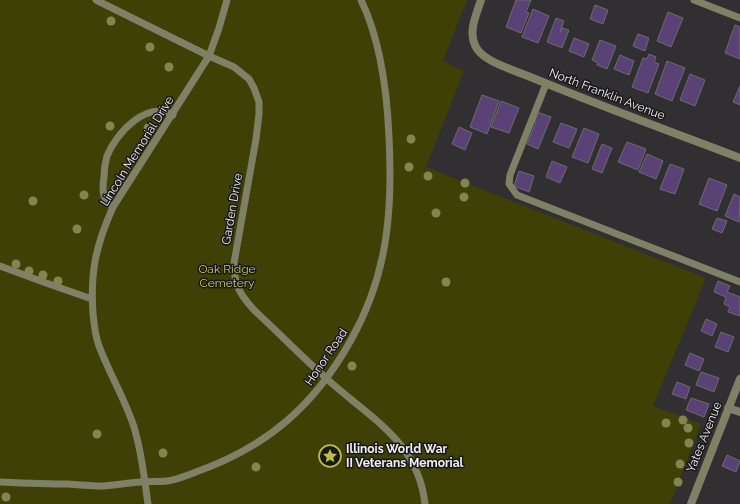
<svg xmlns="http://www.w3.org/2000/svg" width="740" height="504" font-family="Raleway,sans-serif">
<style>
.green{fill:#3f4005}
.building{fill:#5b4276;stroke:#6c6a6e}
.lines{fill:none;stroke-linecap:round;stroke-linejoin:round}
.lane{stroke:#7f8166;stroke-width:7}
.street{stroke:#7f8166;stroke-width:8}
.tree{fill:#838451}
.labels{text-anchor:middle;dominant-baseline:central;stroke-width:3;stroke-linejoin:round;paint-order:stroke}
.street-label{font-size:12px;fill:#f1f0f3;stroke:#181819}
.park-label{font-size:12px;fill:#c6ca6b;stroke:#181819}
.poi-label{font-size:12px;font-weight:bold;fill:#f1f0f3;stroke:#181819;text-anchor:start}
</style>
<rect width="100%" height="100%" fill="#312f32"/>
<polygon class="green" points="0,0 467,0 443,61 464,71 426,167 706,278 653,406 701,424 670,504 0,504"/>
<g class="building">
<polygon points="516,0 531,0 526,12 529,13 521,33 506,27"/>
<polygon points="595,5 608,10 603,24 590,19"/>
<polygon points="533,9 549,16 538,43 522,37"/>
<polygon points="668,12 683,18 671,47 657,41"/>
<polygon points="556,18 564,21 560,32 561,32 562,28 569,30 562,48 547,42"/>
<polygon points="735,25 740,27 740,59 725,53"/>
<polygon points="638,34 649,38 645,51 633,46"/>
<polygon points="574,38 589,44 584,57 569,51"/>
<polygon points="600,40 616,46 607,69 597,65 598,63 592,60"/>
<polygon points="649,54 656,57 654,62 659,64 648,93 632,87 643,58 647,59"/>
<polygon points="620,55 634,61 629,75 614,69"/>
<polygon points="667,61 685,68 672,101 655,94"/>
<polygon points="690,74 705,80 695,106 680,100"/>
<polygon points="740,86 740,105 733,102"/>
<polygon points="482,95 499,101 487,134 470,127"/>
<polygon points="501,101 519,108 509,133 491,127"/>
<polygon points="537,112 551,117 538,149 527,144 536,122 534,121"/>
<polygon points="561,123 577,129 569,148 553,142"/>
<polygon points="459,127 472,133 465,150 452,144"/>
<polygon points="584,128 599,134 588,163 572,157"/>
<polygon points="627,142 646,149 638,170 618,162"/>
<polygon points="602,144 612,148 602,173 592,169"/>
<polygon points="647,154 663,161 656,179 639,172"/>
<polygon points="552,161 567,167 560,183 546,177"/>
<polygon points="670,164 684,169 675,194 660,189"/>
<polygon points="519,171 534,176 529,192 514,186"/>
<polygon points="709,178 727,185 717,211 699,204"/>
<polygon points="734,194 740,197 739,222 725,216"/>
<polygon points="717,218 727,221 722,233 712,229"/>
<polygon points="718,281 730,286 727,292 740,297 740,316 728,312 730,307 724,304 726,297 714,292"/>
<polygon points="706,319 717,324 712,336 701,331"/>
<polygon points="721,332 734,337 728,352 715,347"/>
<polygon points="690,353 704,359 699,371 685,365"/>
<polygon points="701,372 719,378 714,392 696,385"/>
<polygon points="677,382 690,387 686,399 672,394"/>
<polygon points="691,398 709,404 704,417 686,410"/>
<polygon points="727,455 740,461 736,472 722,466"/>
</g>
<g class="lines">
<g class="lane">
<path d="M96 0 209 56 234 67 249 79 254 88 259 102V114L256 139 234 263C234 285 240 295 255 311 279 333 302 357 326 378 368 417 418 440 425 504"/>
<polyline points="694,0 740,18"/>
<polyline points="546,84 510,175 509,184 517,195 740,282"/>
<path d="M113 207C102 200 102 190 104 177 104 170 105 163 107 156 116 133 147 100 173 115"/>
<polyline points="0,266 49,284 92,299"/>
<path d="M0 482C23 483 46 484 68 484 80 485 91 486 103 486 115 485 128 483 140 482 149 481 158 482 167 481 177 480 187 475 196 472 267 447 315 405 351 340 366 313 377 284 383 254 391 215 391 176 389 137 387 91 381 41 361 0"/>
<path d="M148 504C144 477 142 453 134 427 125 399 109 373 99 346 95 336 94 324 93 313 90 272 96 245 113 207L209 56 219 28 227 0"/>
</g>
<g class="street">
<path d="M481 0C476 16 467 33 477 49 486 62 513 70 528 76 598 105 669 131 740 158"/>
<polyline points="728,408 740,412"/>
<polyline points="691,504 740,379"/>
</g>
</g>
<g class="tree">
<circle cx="111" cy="21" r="4.5"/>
<circle cx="150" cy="47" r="4.5"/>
<circle cx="169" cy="67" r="4.5"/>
<circle cx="110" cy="126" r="4.5"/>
<circle cx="148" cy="128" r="4.5"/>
<circle cx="411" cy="139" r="4.5"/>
<circle cx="409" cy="167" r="4.5"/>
<circle cx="428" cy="176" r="4.5"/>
<circle cx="465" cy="183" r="4.5"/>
<circle cx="84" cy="195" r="4.5"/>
<circle cx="464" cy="197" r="4.5"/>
<circle cx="33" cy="201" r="4.5"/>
<circle cx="436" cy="213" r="4.5"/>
<circle cx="77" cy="229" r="4.5"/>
<circle cx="16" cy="264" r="4.5"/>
<circle cx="29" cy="271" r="4.5"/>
<circle cx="43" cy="275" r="4.5"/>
<circle cx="58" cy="281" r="4.5"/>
<circle cx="446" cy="282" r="4.5"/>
<circle cx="352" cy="366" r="4.5"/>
<circle cx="683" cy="420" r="4.5"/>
<circle cx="666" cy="423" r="4.5"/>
<circle cx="688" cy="428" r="4.5"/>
<circle cx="97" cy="434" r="4.5"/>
<circle cx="689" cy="443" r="4.5"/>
<circle cx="163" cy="453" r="4.5"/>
<circle cx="680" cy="464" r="4.5"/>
<circle cx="256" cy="467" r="4.5"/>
<circle cx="678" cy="482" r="4.5"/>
<circle cx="6" cy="497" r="4.5"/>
</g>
<defs>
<g id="sight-ring" transform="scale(1.15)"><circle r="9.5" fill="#181819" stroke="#bcbf44" stroke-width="1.5"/><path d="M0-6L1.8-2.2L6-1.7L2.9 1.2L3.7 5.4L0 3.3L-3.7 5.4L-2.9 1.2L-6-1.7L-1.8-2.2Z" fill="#bcbf44"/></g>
</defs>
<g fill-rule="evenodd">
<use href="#sight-ring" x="330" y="456"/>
</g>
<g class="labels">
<g class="street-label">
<text transform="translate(607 94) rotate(21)">North Franklin Avenue</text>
<text transform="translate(137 151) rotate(-58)">Lincoln Memorial Drive</text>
<text transform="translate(232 209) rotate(-80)">Garden Drive</text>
<text transform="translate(326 357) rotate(-56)">Honor Road</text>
<text transform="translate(704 437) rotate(-68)">Yates Avenue</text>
</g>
<g class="park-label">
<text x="227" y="269">Oak Ridge<tspan x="227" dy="14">Cemetery</tspan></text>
</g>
<g class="poi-label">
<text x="346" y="449">Illinois World War<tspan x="346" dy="14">II Veterans Memorial</tspan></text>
</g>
</g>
</svg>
